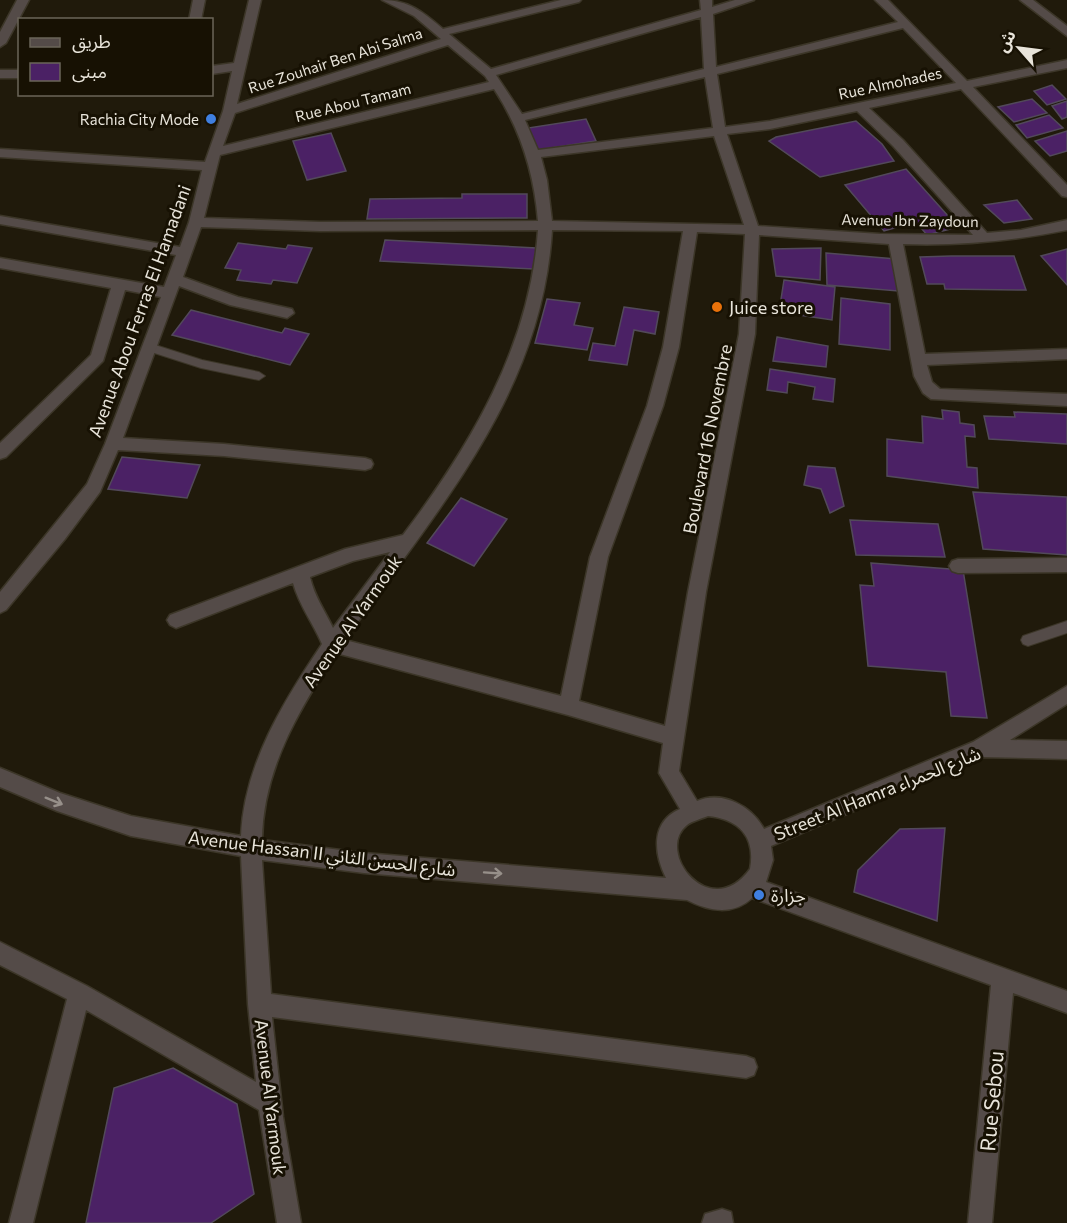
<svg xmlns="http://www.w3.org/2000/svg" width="1067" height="1223" font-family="Commissioner,'Noto Sans Arabic',sans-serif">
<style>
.building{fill:#4b2165;stroke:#52495a;stroke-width:1.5}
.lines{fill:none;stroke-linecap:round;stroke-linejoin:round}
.lane-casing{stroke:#3c3628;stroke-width:2}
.street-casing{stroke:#3c3628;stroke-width:3}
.lane{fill:#544b48;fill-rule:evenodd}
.street{fill:#544b48;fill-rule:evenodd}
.oneway{stroke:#97908a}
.shop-dot{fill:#3f7fe0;stroke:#171103;stroke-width:2}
.food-dot{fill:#e8710a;stroke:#171103;stroke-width:2}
.labels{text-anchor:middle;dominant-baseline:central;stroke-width:6;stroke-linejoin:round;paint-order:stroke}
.far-street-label{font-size:15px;fill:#e8e4da;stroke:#171103}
.far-poi-label{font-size:15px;fill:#e8e4da;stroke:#171103;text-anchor:end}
.poi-label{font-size:18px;fill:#e8e4da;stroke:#171103;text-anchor:start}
.street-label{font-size:18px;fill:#e8e4da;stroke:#171103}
.near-street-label{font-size:21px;fill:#e8e4da;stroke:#171103}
</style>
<rect width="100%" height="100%" fill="#201a0b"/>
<g class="building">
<polygon points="1052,85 1066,99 1047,105 1034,91"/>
<polygon points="1032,99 1047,113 1014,122 998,107"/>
<polygon points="1067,101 1067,117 1062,119 1052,106"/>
<polygon points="1049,115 1063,128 1027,138 1016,125"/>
<polygon points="586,119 596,141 538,150 528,128"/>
<polygon points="856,121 882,144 894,161 820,177 769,141 776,137"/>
<polygon points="1067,131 1067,151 1050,156 1035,141"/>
<polygon points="331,133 346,171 307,180 293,141"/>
<polygon points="906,169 958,227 927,235 916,222 884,231 845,185"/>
<polygon points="462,194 527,194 527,218 367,219 370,199 462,198"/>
<polygon points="1017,200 1032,219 1004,223 984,205"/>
<polygon points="385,240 536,248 534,269 380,261"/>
<polygon points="238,243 286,249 288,245 312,248 297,283 273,280 271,284 237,280 241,270 225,268"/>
<polygon points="821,248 820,280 776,276 772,249"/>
<polygon points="1067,249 1067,285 1041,256"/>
<polygon points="826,253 896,259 898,291 827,285"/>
<polygon points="951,256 1014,256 1026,290 945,289 944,284 927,284 920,257"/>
<polygon points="784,280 835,287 832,320 779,312"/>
<polygon points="841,298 890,304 890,350 839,344"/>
<polygon points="547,299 580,303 574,325 593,328 587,350 535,343"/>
<polygon points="624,307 659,312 655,334 634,330 627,365 589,360 593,343 615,346"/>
<polygon points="191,310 282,333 285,328 309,334 290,365 172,335"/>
<polygon points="777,337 828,346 826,367 773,361"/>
<polygon points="770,369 835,379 833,402 813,399 815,387 788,382 787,393 767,390"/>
<polygon points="942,410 959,412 960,423 974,425 975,437 965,436 967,467 977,468 978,488 887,476 887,439 923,443 922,416 943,419"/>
<polygon points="1014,412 1067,414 1067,444 989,439 984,416 1015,417"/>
<polygon points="122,457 200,465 187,498 108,489"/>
<polygon points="808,466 835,468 844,506 830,513 821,489 804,485"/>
<polygon points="973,492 1067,497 1067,555 983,549"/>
<polygon points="461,498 507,519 474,566 427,543"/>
<polygon points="850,520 938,524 945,557 856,555"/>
<polygon points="871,563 963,570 987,718 951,716 946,672 868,666 860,585 874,586"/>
<polygon points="945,828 937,921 854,892 858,870 900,829"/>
<polygon points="173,1068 237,1104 254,1194 211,1223 86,1223 114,1088"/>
</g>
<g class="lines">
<g class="lane-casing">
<g id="lane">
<polygon points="149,343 202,360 259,372 265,376 259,380 201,368 145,350 145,344"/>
<polygon points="1067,621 1067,633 1028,646 1023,644 1021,640 1023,636"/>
</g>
</g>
<g class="street-casing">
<g id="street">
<polygon points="17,0 29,0 6,43 0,47 0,32"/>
<polygon points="193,0 205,0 201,20 189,20"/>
<path d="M249 0H261L237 104 441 39 414 16 382 0C409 0 423 12 443 29L561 0H581L579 2 449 34 491 69 701 10 700 0H712V7L735 0H754L713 14 716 67 898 22 875 0H888L967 81 1067 60V68L973 87 1067 185V197L1062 196 961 89 869 108 903 140 987 233 1021 230 1067 220V230C1012 241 959 246 903 244L925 354 1067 349V359L927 365 932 382 940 389 1067 394V406L931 399 923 393 914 376 889 244 759 235 755 334 706 592 679 771 697 801C722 790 752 806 764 829L973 742 1067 686V704L1010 740 1067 741V759L981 757 771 846 773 860 766 882 1067 991V1013L1013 993 992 1223H968L991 985 752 898C733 916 708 911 687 900L364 873 262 860 271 994 746 1056 754 1059 757 1067 754 1075 746 1078 272 1017 283 1117 301 1223H277L259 1110 86 1010 33 1223H9L67 999 0 965V942L87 986 256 1082 248 1004 241 856 131 836 57 811 0 787V768L60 793 131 816 241 836C244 765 283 702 322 644 313 623 299 605 293 583L176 628 170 625 167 620 170 615 345 549 403 535C471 445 530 346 538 230L320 231 201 227 183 277 238 297 292 309 294 313 287 318 230 305 179 286 123 438 224 444 365 458 371 460 373 464 371 468 365 470 224 456 118 450 100 492 65 539 6 610 0 613V592L87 484 105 444 161 297 125 290 103 361 6 457 0 459V443L91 355 111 288 0 268V258L164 287 176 255 0 224V216L180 247 189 222 202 170 0 157V149L205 162 223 111 232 71 212 74V66L234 63ZM701 17 704 69 522 114 496 75ZM903 28 956 83 770 121 725 127 717 74ZM448 45 485 76 489 82 223 146 235 113ZM705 77 713 128 538 150 525 120ZM494 89C521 130 534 173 538 221L320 222 204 218 220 155ZM857 111 893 146 973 235 880 234 758 226 727 134 770 129ZM714 136 744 225 552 221 547 180 541 157ZM552 230 683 231 663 347 647 406 590 557 561 696 345 640C435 511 542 396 552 230ZM697 232 745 234 739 334 688 592 665 726 579 701 608 557 663 406 679 347ZM390 552 333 628C324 609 315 598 310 577L353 561ZM336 653 568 715 663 743 659 773 680 809C650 822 654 854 666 878L364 853 262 840C263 769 299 710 336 653ZM708 816C739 819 756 837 750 869 710 924 654 851 687 825 692 821 701 819 708 816Z"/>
<polygon points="1020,0 1033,0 1067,26 1067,36"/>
<rect x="0" y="70" width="20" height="8"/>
<polygon points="1067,558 1067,572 958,573 952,571 949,566 952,561 958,559"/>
<polygon points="722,1209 731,1212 733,1223 702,1223 705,1214"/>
</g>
</g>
<use href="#lane" class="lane"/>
<use href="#street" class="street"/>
</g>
<defs><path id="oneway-shaft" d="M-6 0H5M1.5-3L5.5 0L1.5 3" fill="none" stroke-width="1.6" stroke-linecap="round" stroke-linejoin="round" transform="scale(1.5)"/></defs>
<g class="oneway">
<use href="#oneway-shaft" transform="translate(54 801) rotate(22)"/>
<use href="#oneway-shaft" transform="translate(493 873) rotate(4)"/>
</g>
<g class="shop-dot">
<circle cx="211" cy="119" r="6"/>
<circle cx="759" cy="895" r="6"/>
</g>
<circle class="food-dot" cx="717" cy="307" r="6"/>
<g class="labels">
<g class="far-street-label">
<text transform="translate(335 60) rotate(-18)">Rue Zouhair Ben Abi Salma</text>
<text transform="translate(890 83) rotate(-12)">Rue Almohades</text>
<text transform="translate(353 102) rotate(-14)">Rue Abou Tamam</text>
<text transform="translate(910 220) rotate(1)">Avenue Ibn Zaydoun</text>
</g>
<g class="far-poi-label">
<text x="199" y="119">Rachia City Mode</text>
</g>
<g class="poi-label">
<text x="729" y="307">Juice store</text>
<text x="771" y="895">جزارة</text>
</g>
<g class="street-label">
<text transform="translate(139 311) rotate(-70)">Avenue Abou Ferras El Hamadani</text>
<text transform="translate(707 439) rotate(-79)">Boulevard 16 Novembre</text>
<text transform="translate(352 621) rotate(-55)">Avenue Al Yarmouk</text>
<text transform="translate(877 793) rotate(-22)">Street Al Hamra شارع الحمراء</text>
<text transform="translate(322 853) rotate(7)">Avenue Hassan II شارع الحسن الثاني</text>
<text transform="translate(271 1097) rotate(83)">Avenue Al Yarmouk</text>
</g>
<g class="near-street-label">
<text transform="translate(991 1101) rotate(-85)">Rue Sebou</text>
</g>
</g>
<rect x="18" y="18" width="195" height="78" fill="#171103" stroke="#6b6559" stroke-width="1.5"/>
<rect x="30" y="38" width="30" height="9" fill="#544b48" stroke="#6b6559" stroke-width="1.5"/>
<text x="72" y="48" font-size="18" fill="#e8e4da">طريق</text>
<rect x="30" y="63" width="30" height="18" fill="#4b2165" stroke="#6b6559" stroke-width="1.5"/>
<text x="72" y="78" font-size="18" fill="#e8e4da">مبنى</text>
<g transform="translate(1019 48) rotate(298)" stroke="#171103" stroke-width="4.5" paint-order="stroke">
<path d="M0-4.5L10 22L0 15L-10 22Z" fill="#e8e4da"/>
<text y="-9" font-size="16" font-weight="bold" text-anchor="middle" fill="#e8e4da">ش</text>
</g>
</svg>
